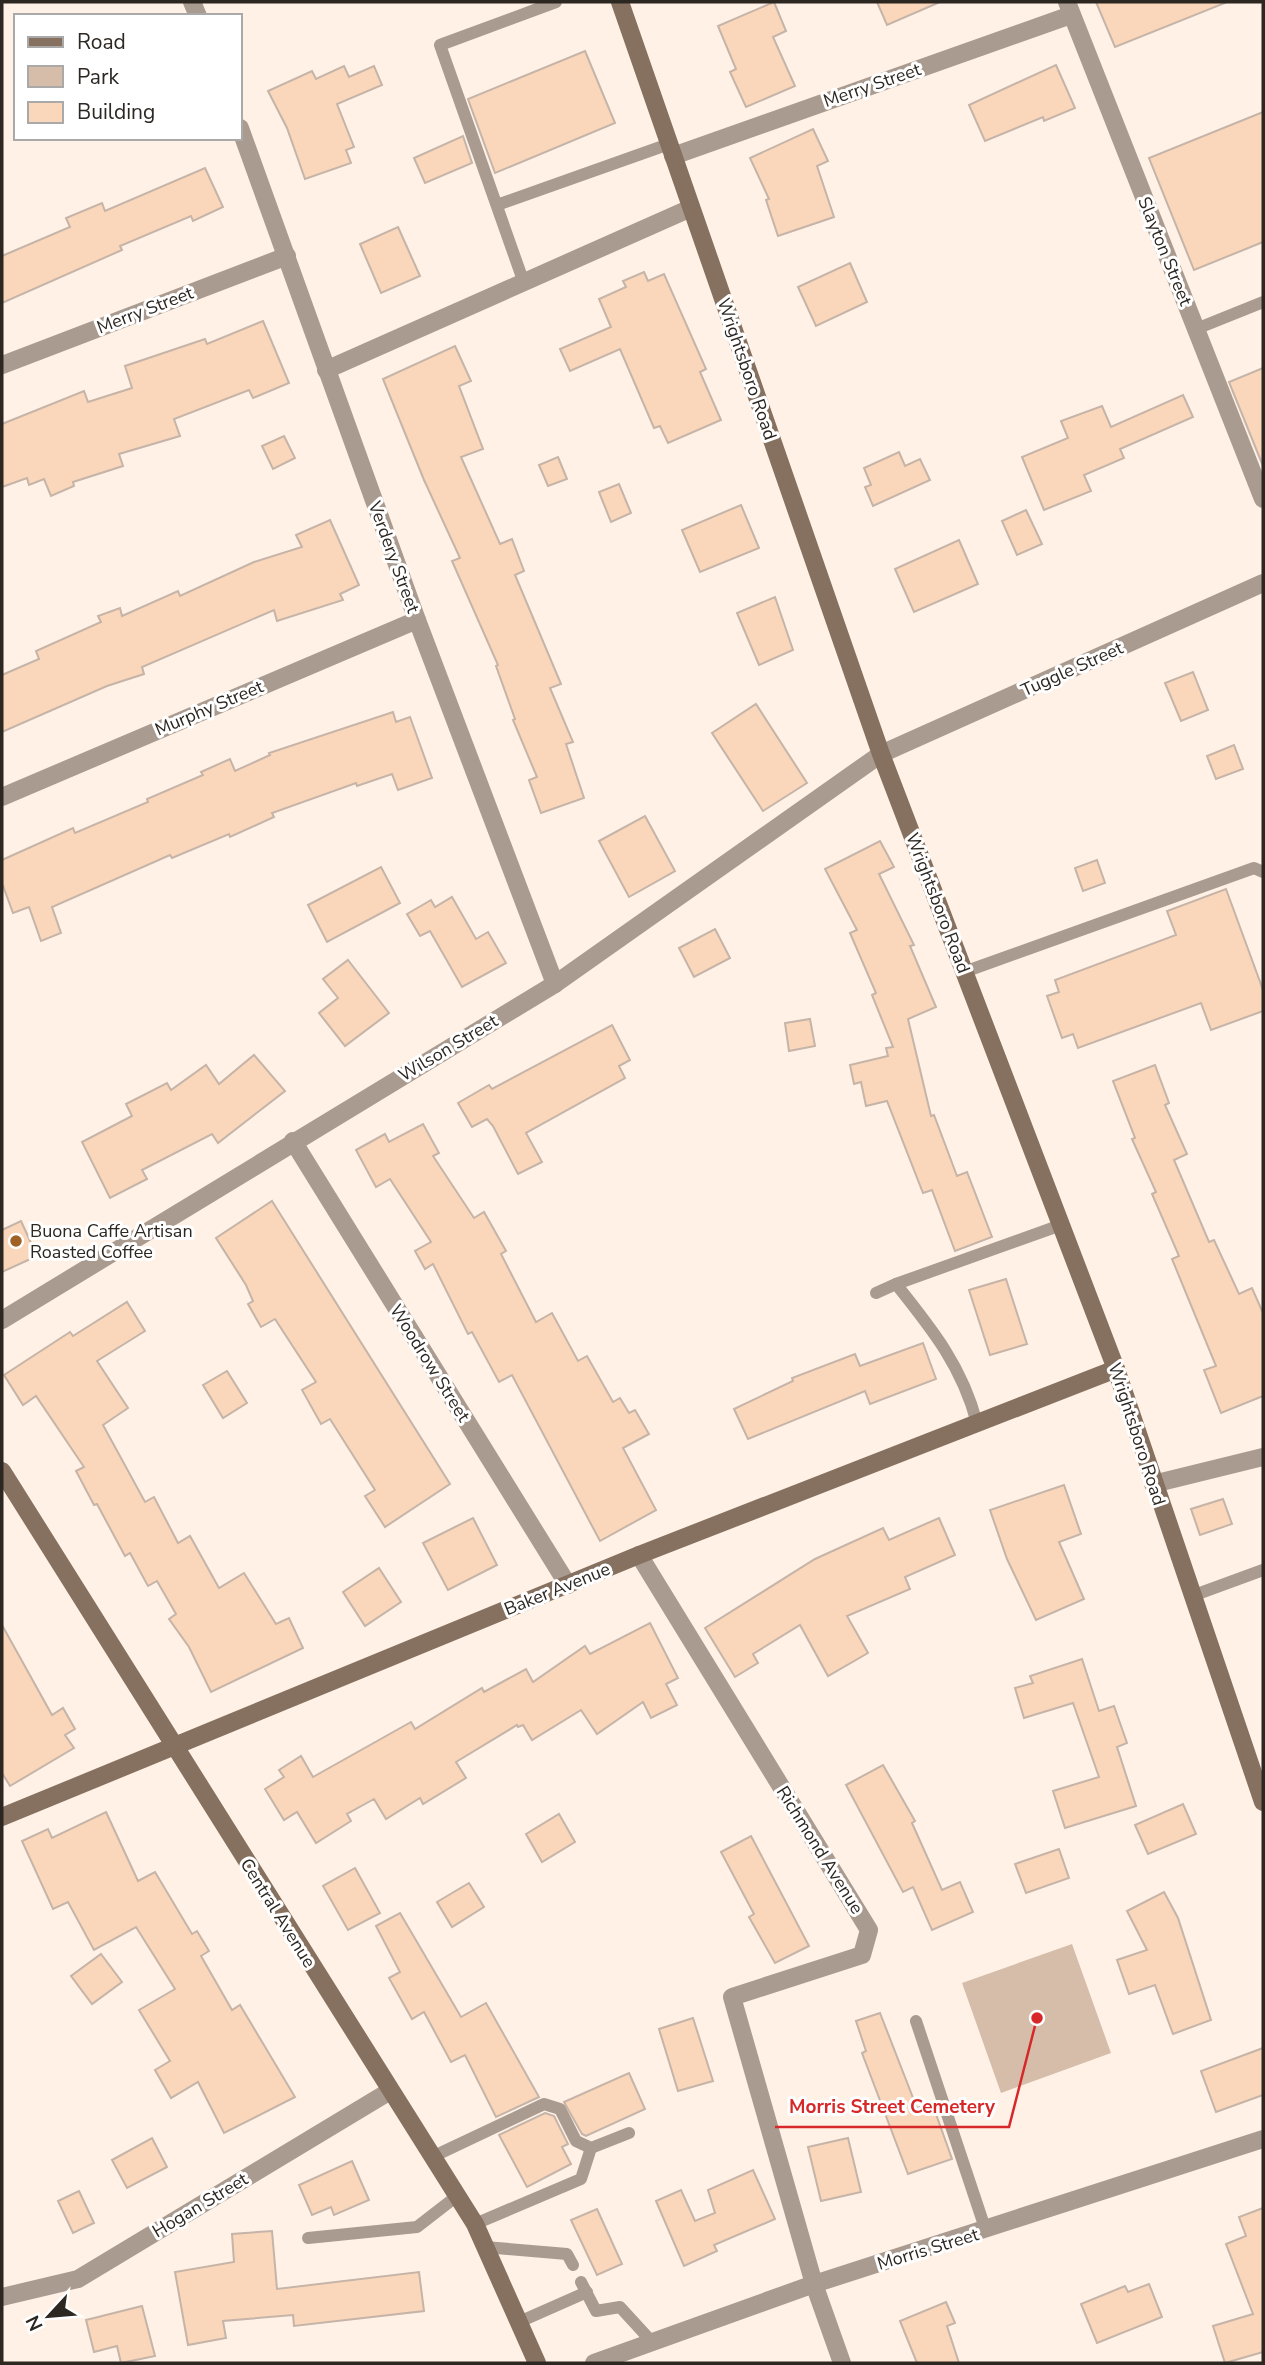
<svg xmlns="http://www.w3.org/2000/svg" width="1265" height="2365" font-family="'Nunito Sans',sans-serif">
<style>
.green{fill:#d5bdaa}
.building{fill:#fad7bb;stroke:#c5b4a7;stroke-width:2}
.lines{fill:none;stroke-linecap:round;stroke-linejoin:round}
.lane{stroke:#aa9b90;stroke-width:12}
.street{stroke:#aa9b90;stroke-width:18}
.secondary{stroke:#867160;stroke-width:18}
.poi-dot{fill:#9f6126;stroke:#fff;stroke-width:2.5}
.labels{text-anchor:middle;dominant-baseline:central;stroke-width:6;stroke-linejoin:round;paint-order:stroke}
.street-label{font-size:18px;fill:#2d2722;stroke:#fff}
.poi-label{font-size:18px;fill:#2d2722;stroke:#fff;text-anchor:start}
.leader{fill:none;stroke:#d62828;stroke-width:2.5}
.callout-dot{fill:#d62828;stroke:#fff;stroke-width:2.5}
.callout-label{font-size:19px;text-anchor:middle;font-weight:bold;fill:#d62828;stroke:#fff;stroke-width:6;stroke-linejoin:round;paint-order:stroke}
</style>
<rect width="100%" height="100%" fill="#fff1e6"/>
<polygon class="green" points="1072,1944 1111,2053 1001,2093 962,1983"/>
<g class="building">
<polygon points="774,2 786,31 773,37 795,86 746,107 730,72 736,69 718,26"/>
<polygon points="877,2 940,2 887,25"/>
<polygon points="1096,2 1224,2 1225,3 1115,47"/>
<polygon points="585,51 615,123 495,173 468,99"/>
<polygon points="1056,65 1075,108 1044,121 1043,117 985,141 969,105"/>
<polygon points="344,66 349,77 374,66 382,85 337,104 354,147 346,150 351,163 305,179 287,128 268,91 312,71 316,79"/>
<polygon points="1263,112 1263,242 1194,270 1149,158"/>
<polygon points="813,129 828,161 817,166 834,217 778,236 766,200 769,199 750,158"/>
<polygon points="463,136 472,163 425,183 414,158"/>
<polygon points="205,168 223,207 193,221 191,216 120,246 122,250 2,303 2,256 70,227 66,218 102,203 105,211"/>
<polygon points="398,227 420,276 381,293 360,244"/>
<polygon points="850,263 867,302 816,326 798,287"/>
<polygon points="644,272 648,281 664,274 706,369 700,372 721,420 668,443 660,426 654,428 620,349 570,371 560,349 611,327 599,299 626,287 623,281"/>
<polygon points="263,321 289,383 253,398 249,390 174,419 180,436 119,454 123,466 73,482 74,486 51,496 44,479 29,485 27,478 2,487 2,424 84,391 88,402 132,388 125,366 205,339 207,344"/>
<polygon points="455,346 471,381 459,386 483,449 461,457 500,544 512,539 524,571 515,575 561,684 550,688 573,742 566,744 584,798 541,813 529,780 537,777 513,720 515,719 496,666 498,665 452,561 460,558 424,480 383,379"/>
<polygon points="1263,368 1263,466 1229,382"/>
<polygon points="1183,395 1193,417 1120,449 1124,458 1084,475 1091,491 1044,510 1022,457 1068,438 1061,421 1102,406 1111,427"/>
<polygon points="284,436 295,458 273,469 262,446"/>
<polygon points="899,452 905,466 920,459 930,480 873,506 865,487 871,485 864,468"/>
<polygon points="558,457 567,479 548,486 539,465"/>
<polygon points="619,484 631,513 611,522 599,492"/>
<polygon points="741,505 759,548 700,572 682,530"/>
<polygon points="1026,510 1042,544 1017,555 1002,521"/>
<polygon points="330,520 359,585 340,594 343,600 277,621 274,610 142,667 144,674 107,686 2,732 2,675 39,659 36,651 101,622 98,616 120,608 122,616 178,591 180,596 254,562 302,547 296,535"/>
<polygon points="959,540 978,584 914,612 895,569"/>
<polygon points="775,597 793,650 759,665 737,613"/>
<polygon points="1193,672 1208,710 1181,721 1165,683"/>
<polygon points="756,704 807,783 763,811 712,733"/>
<polygon points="393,712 396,722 410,717 432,778 398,790 392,774 357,786 356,783 272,813 274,817 230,837 229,834 172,858 170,855 52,907 61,933 41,941 29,907 13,913 2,883 2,860 73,828 75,833 148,802 147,799 203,775 201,772 230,759 235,771 270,755 269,753"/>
<polygon points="1234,745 1243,769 1216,779 1207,756"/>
<polygon points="645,816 675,871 629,897 599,841"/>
<polygon points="880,841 894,867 879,874 914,945 910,946 936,1007 908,1019 931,1116 934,1115 957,1176 967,1172 992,1237 955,1251 932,1190 923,1193 887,1101 866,1106 861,1082 854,1084 850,1065 888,1056 886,1048 893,1047 872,995 876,993 850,933 857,930 825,869"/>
<polygon points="1097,860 1105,883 1083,891 1075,868"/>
<polygon points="381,867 400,903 327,942 308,905"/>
<polygon points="1226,889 1263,990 1263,1011 1211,1030 1201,1003 1078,1048 1073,1034 1062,1038 1047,996 1059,992 1055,980 1176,935 1167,911"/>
<polygon points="452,897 476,939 488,932 506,963 462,987 430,931 420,936 407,914 431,900 435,907"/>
<polygon points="715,929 730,958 694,977 679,948"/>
<polygon points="348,960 389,1013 345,1046 319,1013 338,998 323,979"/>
<polygon points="810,1019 815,1046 789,1051 785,1023"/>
<polygon points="612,1025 630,1060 619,1066 625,1078 526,1133 542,1162 518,1174 493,1126 487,1119 472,1127 458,1103 489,1085 492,1089"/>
<polygon points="254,1055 285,1091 218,1143 212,1134 142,1170 147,1179 110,1198 82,1142 132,1116 126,1104 167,1083 171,1090 206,1065 219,1084"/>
<polygon points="1155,1065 1169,1103 1165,1105 1187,1154 1174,1160 1209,1242 1214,1240 1239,1294 1252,1288 1263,1313 1263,1396 1221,1413 1204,1370 1216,1366 1172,1259 1179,1256 1152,1194 1156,1192 1132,1139 1135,1138 1113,1081"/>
<polygon points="423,1124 439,1153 433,1156 474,1218 484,1212 506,1251 501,1254 536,1322 552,1313 578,1361 587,1356 613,1402 620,1398 629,1413 635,1410 649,1434 623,1448 656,1510 600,1541 512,1375 499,1382 472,1332 468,1334 433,1264 425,1269 415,1251 431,1242 390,1179 376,1187 356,1150 385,1134 389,1142"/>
<polygon points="272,1201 450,1484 385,1527 365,1496 375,1490 330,1419 321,1424 302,1390 316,1382 275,1319 261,1327 248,1304 253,1301 246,1285 216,1238"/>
<polygon points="21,1221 37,1256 2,1272 2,1230"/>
<polygon points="1006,1279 1027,1344 990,1355 969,1290"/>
<polygon points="127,1302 145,1331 97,1361 128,1408 103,1425 145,1502 154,1497 178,1543 190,1536 219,1588 244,1573 276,1624 289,1618 303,1648 211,1692 189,1647 169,1619 176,1614 157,1581 148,1586 130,1553 125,1556 97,1504 94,1505 76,1471 84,1467 36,1396 23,1405 4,1375 70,1332 73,1336"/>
<polygon points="923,1343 936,1379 870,1404 865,1391 748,1439 734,1409 793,1381 792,1378 855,1354 860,1366"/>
<polygon points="227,1371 247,1403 223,1418 203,1385"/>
<polygon points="1064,1485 1081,1534 1059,1542 1084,1599 1036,1620 1007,1559 990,1510"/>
<polygon points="1223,1499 1232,1524 1200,1535 1191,1509"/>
<polygon points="473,1518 497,1565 448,1590 423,1543"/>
<polygon points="939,1518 955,1555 905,1577 910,1589 847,1616 868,1653 828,1676 800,1625 753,1654 758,1663 735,1677 705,1628 815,1559 883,1528 889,1540"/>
<polygon points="379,1568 401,1602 365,1626 343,1592"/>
<polygon points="650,1623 678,1678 666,1684 677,1705 651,1718 643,1702 597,1734 581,1710 532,1740 523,1725 518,1727 517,1725 456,1762 466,1778 423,1804 420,1798 386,1819 374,1799 347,1814 351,1821 316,1843 297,1812 284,1820 265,1789 284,1777 279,1770 301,1756 313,1777 411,1722 415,1729 482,1688 484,1692 526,1669 533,1682 585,1646 590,1654"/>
<polygon points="2,1625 52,1715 63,1708 75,1729 65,1735 74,1748 10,1786 2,1773"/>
<polygon points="1082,1659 1099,1711 1114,1706 1127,1743 1117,1747 1136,1806 1065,1828 1053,1791 1099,1777 1073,1703 1024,1718 1015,1688 1033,1683 1030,1676"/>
<polygon points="883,1765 915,1821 912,1823 942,1890 960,1882 973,1912 932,1930 913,1887 903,1892 846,1785"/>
<polygon points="1183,1804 1196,1834 1148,1854 1135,1825"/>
<polygon points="106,1812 138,1881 155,1872 192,1934 197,1931 209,1951 201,1956 232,2010 240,2005 295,2097 224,2133 198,2082 171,2098 155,2070 170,2061 139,2010 175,1989 136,1927 94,1950 68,1902 53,1909 22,1841 48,1829 52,1838"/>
<polygon points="559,1814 575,1842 542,1862 526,1834"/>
<polygon points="751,1836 809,1946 775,1963 749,1917 754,1914 721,1852"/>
<polygon points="1059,1849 1069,1878 1026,1893 1015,1864"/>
<polygon points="355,1868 380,1913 348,1930 323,1886"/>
<polygon points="469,1883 484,1907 452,1927 437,1902"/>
<polygon points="1164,1892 1178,1918 1211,2020 1173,2034 1155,1985 1129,1994 1117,1960 1147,1950 1127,1911"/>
<polygon points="400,1913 461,2017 486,2003 539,2097 496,2117 465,2055 451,2062 424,2012 412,2019 389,1978 400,1972 376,1926"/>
<polygon points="101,1954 122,1982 92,2004 71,1976"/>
<polygon points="880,2013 917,2108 932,2103 952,2159 908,2174 862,2053 866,2051 856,2021"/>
<polygon points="693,2018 713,2081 678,2091 659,2029"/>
<polygon points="1263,2048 1263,2095 1216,2112 1201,2071"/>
<polygon points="629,2073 645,2109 586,2136 582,2134 564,2102"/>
<polygon points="545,2113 554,2116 568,2144 562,2147 571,2164 527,2187 499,2135"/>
<polygon points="152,2138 167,2167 127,2188 112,2160"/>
<polygon points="848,2138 861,2192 821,2201 808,2147"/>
<polygon points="352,2161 369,2200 334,2215 331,2207 312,2215 299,2185"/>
<polygon points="753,2170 775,2219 714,2245 717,2251 684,2266 656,2201 681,2190 695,2221 715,2213 708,2190"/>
<polygon points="79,2191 94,2223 73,2233 58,2201"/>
<polygon points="1263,2208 1263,2352 1225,2363 1213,2326 1253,2314 1226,2244 1246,2236 1239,2217"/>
<polygon points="597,2209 622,2264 597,2275 571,2220"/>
<polygon points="272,2231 277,2289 419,2272 424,2311 294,2326 293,2315 223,2321 226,2338 188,2345 175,2272 234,2262 232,2234"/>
<polygon points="1149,2284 1162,2317 1097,2343 1081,2304 1125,2286 1128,2292"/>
<polygon points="946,2302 955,2323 947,2326 959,2363 917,2363 900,2321"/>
<polygon points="142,2306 155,2356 121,2363 117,2346 94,2352 86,2320"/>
</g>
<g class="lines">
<g class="lane">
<polyline points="497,205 669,144"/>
<polyline points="524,283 440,45 556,2"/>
<polyline points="1196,329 1263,302"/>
<polyline points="964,972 1254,868 1263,872"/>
<polyline points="896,1284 1061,1225"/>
<path d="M876 1293 896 1284C932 1329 962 1366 977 1423"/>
<polyline points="1192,1596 1263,1570"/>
<polyline points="916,2021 986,2231"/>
<polyline points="432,2157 544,2104 560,2109 576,2141 591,2148"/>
<polyline points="475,2224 581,2179 591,2148 629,2133"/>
<polyline points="308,2238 417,2227 457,2196"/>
<polyline points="485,2247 567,2254 573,2265"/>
<polyline points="581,2282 596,2311 620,2307 653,2343"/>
<polyline points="519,2322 587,2292"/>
</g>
<g class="street">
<polyline points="192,2 198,16"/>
<polyline points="1067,2 1263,499"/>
<polyline points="240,128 417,620 555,984"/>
<polyline points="673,156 1071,15"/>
<polyline points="2,365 287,256"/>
<polyline points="326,370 691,208"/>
<polyline points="2,797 417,620"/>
<polyline points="293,1141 568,1585"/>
<polyline points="2,1320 555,984 881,754 1263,583"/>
<polyline points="1153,1484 1263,1457"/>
<polyline points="639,1555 869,1930 862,1955 732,1997 814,2284 842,2363"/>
<polyline points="2,2297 78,2279 390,2091"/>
<polyline points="594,2363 814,2284 1263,2139"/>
</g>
<g class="secondary">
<polyline points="620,2 881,754 1116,1369 1263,1802"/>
<polyline points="2,1471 475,2224 537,2363"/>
<polyline points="2,1817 639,1555 1116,1369"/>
</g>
</g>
<circle class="poi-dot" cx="16" cy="1241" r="7"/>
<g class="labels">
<g class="street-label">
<text transform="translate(872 85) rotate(-19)">Merry Street</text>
<text transform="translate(1165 251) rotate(68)">Slayton Street</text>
<text transform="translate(145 310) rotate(-21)">Merry Street</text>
<text transform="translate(747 369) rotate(71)">Wrightsboro Road</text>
<text transform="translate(394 557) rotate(70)">Verdery Street</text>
<text transform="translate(1072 669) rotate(-24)">Tuggle Street</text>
<text transform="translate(209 708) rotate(-23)">Murphy Street</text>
<text transform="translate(938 903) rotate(69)">Wrightsboro Road</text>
<text transform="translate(448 1048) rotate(-31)">Wilson Street</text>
<text transform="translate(430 1363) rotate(58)">Woodrow Street</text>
<text transform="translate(1137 1434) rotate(72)">Wrightsboro Road</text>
<text transform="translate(557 1589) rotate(-22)">Baker Avenue</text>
<text transform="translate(820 1850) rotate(58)">Richmond Avenue</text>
<text transform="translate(278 1913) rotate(58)">Central Avenue</text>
<text transform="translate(200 2205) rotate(-31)">Hogan Street</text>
<text transform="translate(928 2249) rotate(-17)">Morris Street</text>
</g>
<g class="poi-label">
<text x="30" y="1231">Buona Caffe Artisan<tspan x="30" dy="21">Roasted Coffee</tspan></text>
</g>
</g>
<path class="leader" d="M1037 2018L1009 2127H775"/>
<circle class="callout-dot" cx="1037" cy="2018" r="7"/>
<g class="callout-label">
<text x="892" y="2113">Morris Street Cemetery</text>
</g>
<rect width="1265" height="2365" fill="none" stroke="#2d2722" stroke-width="7"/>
<rect x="14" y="14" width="228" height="126" fill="#ffffff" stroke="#aba9a7" stroke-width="2"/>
<rect x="28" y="37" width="35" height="10" fill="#867160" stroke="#aba9a7" stroke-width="2"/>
<text x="77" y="49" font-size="21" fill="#2d2722">Road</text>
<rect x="28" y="66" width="35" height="21" fill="#d5bdaa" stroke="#aba9a7" stroke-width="2"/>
<text x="77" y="84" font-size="21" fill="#2d2722">Park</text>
<rect x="28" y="102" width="35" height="21" fill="#fad7bb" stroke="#aba9a7" stroke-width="2"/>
<text x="77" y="119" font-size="21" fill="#2d2722">Building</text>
<g transform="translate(49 2316) rotate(244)" stroke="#ffffff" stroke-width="5" paint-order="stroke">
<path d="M0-5L12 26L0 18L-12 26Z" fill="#2d2722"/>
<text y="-10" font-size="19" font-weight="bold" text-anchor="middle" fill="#2d2722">N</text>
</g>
</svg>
